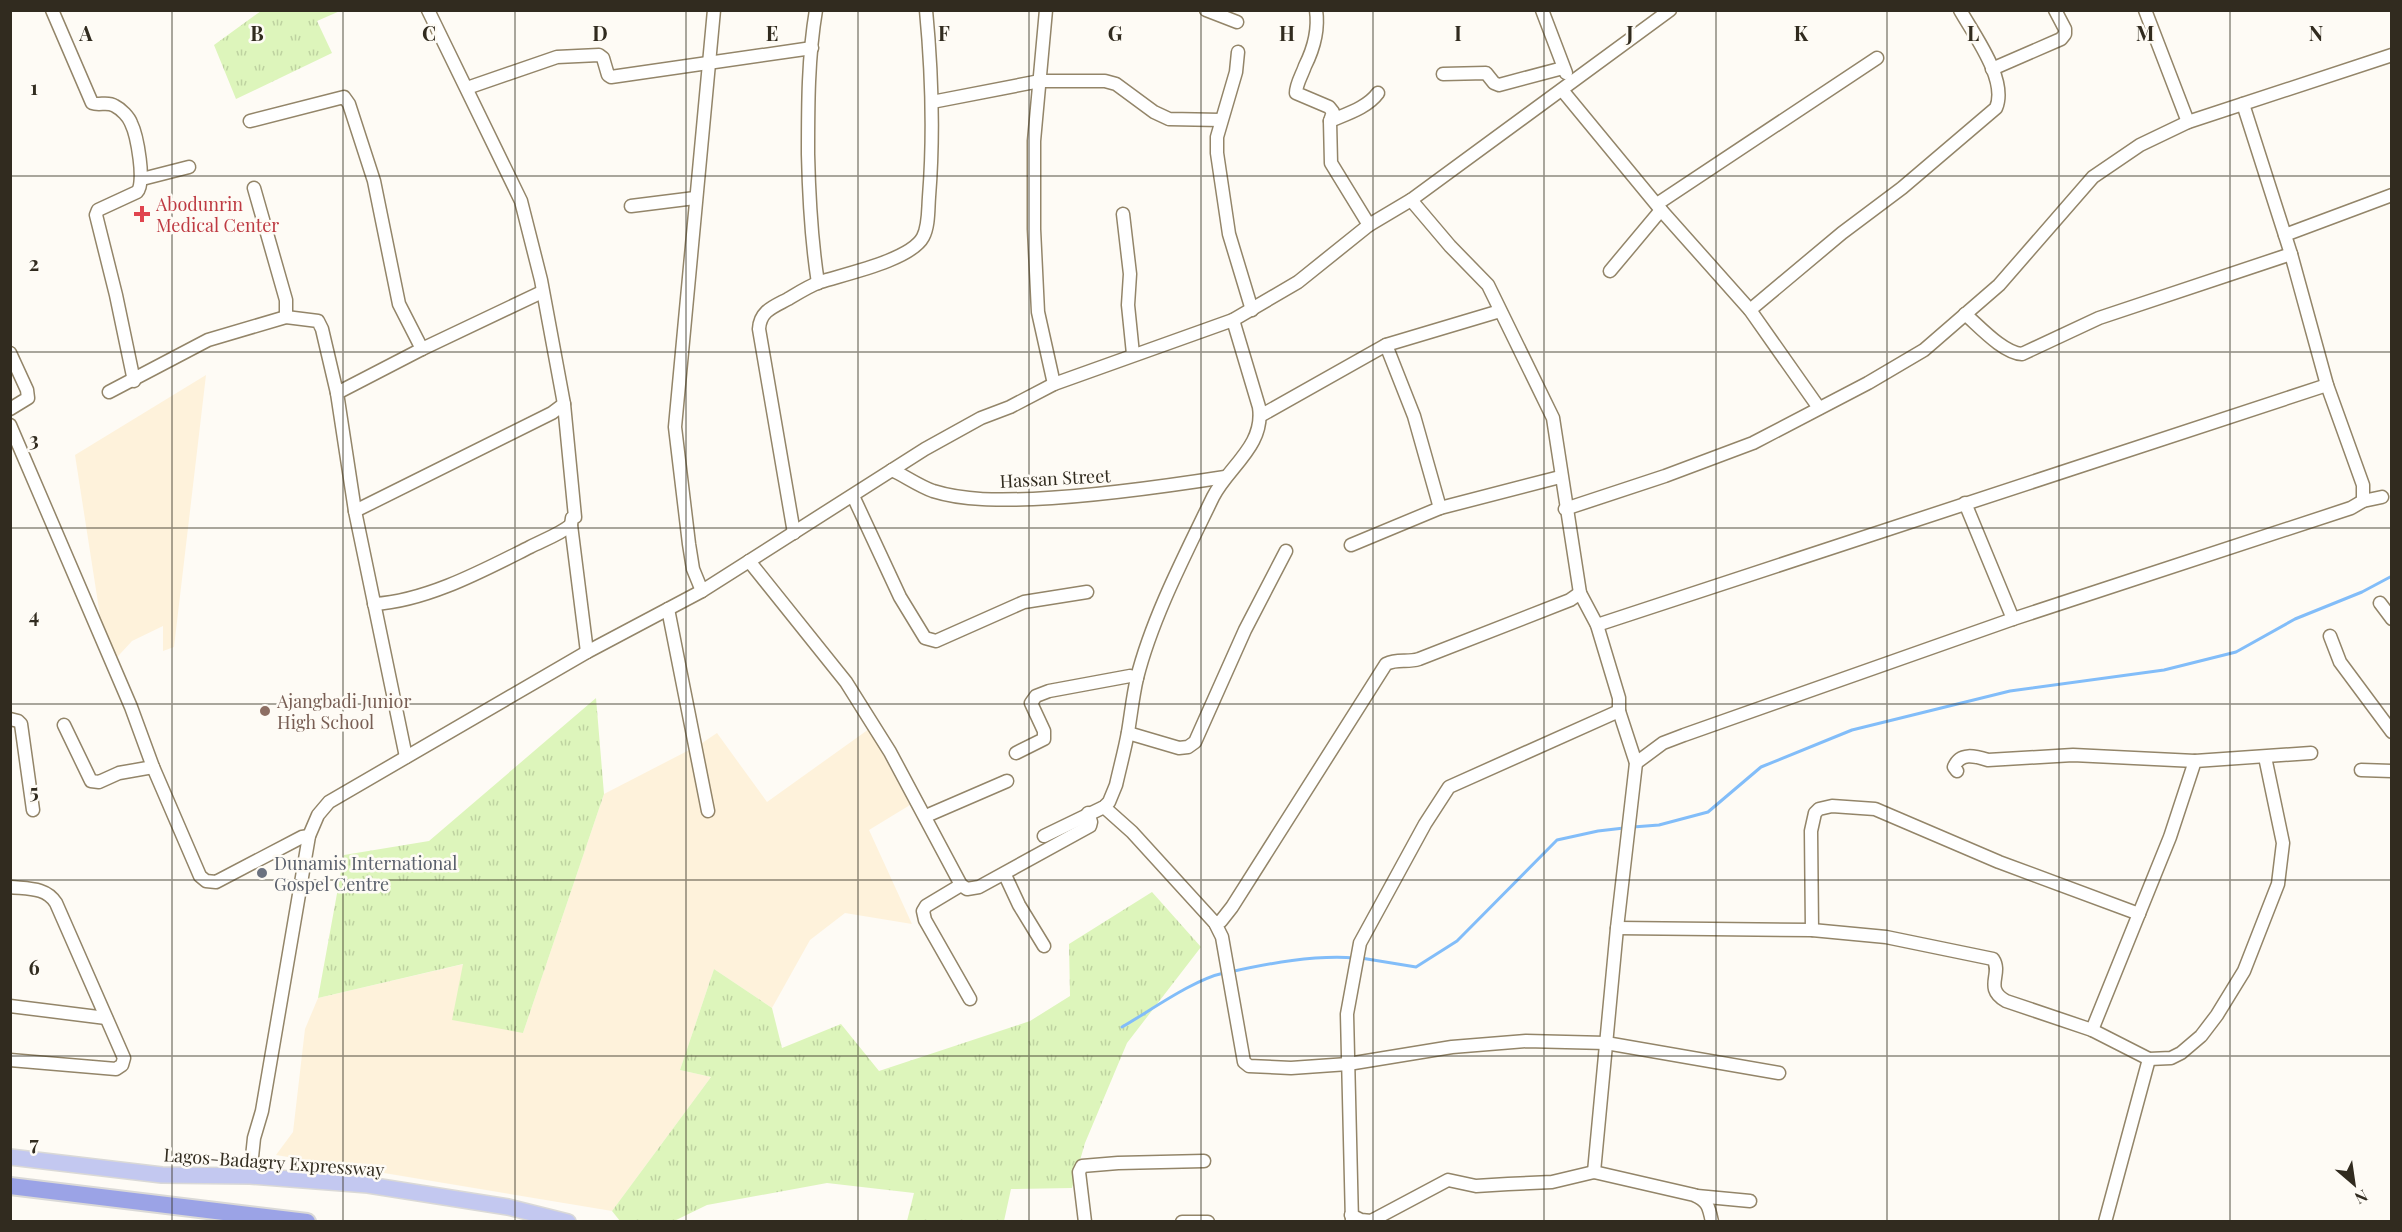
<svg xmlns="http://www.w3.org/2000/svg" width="2402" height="1232" font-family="'Playfair Display',serif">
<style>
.built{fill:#fef2db}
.grass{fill:url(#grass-tufts)}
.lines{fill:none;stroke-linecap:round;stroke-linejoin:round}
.stream{stroke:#82bdf9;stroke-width:3}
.minor-casing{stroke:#938569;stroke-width:15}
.major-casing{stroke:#dad9d7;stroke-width:18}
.highway-casing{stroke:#dad9d7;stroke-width:20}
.minor{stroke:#fff;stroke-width:12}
.major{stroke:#c3c8f0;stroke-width:15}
.highway{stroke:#9ba3e6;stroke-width:16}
.grid{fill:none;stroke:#312b1f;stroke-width:1.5;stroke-opacity:0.55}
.health-dot{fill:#e0444e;stroke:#fefbf5;stroke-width:2}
.education-dot{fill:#8d6e63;stroke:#fefbf5;stroke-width:2}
.worship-dot{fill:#6b7280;stroke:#fefbf5;stroke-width:2}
.labels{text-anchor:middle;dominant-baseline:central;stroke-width:5;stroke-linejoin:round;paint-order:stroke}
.health-label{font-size:18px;fill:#be3a42;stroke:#fefbf5;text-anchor:start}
.street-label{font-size:18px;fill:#312b1f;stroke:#fefbf5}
.education-label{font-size:18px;fill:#785e54;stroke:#fefbf5;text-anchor:start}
.worship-label{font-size:18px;fill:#5b616d;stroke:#fefbf5;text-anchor:start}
.grid-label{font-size:20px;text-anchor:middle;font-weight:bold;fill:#312b1f;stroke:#fefbf5;stroke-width:5;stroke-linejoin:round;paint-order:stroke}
</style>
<defs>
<pattern id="grass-tufts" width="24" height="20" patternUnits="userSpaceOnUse" patternTransform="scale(1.5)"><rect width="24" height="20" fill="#ddf5bb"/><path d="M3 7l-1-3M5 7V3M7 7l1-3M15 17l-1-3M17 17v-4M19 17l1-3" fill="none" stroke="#bed2a0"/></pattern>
</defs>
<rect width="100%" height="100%" fill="#fefbf5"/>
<g class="built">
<polygon points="206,375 174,647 163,651 163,626 132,641 108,667 75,455"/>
<polygon points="869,729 910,805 869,830 912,924 845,913 810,940 772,1008 714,969 680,1070 711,1077 612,1211 276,1155 293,1132 305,1029 318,998 464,964 523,1033 604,794 699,745 717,733 767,802"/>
</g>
<g class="grass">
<polygon points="261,11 340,11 317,21 332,53 236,99 214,45"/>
<polygon points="596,698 604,794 523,1033 452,1020 463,964 318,998 344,855 429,841"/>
<polygon points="1152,892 1201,947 1127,1043 1085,1143 1072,1188 1011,1189 1004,1221 907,1221 914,1193 827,1183 707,1205 674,1221 620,1221 612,1211 711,1077 680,1070 714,969 772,1008 782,1048 841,1024 879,1071 1030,1021 1070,996 1069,944"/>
</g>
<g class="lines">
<g class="stream">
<polyline points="1633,827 1659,825 1708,812 1761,767 1852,730 2010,691 2164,670 2236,652 2295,619 2362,592 2392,576"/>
<polyline points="1361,958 1416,967 1457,941 1557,840 1598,831 1624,828"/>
<path d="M1230 972C1270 963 1314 955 1355 958"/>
<path d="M1122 1027C1150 1011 1194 979 1224 973"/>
</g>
<g class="minor-casing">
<g id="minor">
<path d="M52 10 92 103C100 106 107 101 115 106 121 109 129 117 131 123 137 135 146 183 137 192L98 210 96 215 116 295 134 381"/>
<polyline points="428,10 521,201 541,280 564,404 575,517 572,518 571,525 587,652"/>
<path d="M816 10C808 57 808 106 808 154 809 199 811 238 818 283"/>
<polyline points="1046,10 1034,141 1034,229 1038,312 1054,384"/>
<polyline points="1206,10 1237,22"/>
<path d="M1316 10C1319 30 1314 48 1305 66 1302 75 1296 84 1296 93L1329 107 1333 112 1330 121 1331 163 1369 225"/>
<polyline points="1542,10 1566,73"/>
<polyline points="2145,10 2188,122"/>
<polyline points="1238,52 1236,72 1217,137 1217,153 1229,234 1252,310"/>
<polyline points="1992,69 2061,39 2065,34 2065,29 2055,10"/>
<polyline points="1443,74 1486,73 1494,83 1499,85 1563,68"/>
<polyline points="467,88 557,57 599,55 603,58 608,75 611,77 812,48"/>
<polyline points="1562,90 1661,210 1750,310 1819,408"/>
<polyline points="932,102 1040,81 1105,81 1116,84 1154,112 1169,119 1221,120"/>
<polyline points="2243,104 2291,254 2327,385 2363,485 2363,501"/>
<polyline points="250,121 344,97 349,104 374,181 399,304 422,349"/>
<path d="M1330 121C1346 114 1367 108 1378 93"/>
<polyline points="142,179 189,167"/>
<polyline points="254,188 286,300 286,317"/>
<polyline points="1411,200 1450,246 1488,285 1553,418 1580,593 1597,625 1619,698 1619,711 1636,763 1617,928 1594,1172"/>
<polyline points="1657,204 1877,58"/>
<polyline points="631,206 695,198"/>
<polyline points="1123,214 1130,274 1128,305 1133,354"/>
<polyline points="2285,235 2392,195"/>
<polyline points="1610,271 1661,210"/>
<path d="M1750 310 1842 233 1902 188 1996 108C2008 80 1974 35 1960 10"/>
<path d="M1965 314C1979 326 2003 353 2022 354L2099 318 2291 254"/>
<polyline points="1386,345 1414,416 1440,508"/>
<polyline points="10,353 27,390 28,398 10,409"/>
<polyline points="109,392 208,340 286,317 318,321 322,329 337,393 355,511 406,757"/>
<polyline points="337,393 422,349 542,292"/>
<polyline points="1260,416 1386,345 1500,311"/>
<polyline points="10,425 131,707 153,767 200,876 206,881 216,882 302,837 309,836"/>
<path d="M892 470C905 476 919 486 933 491 965 501 1000 500 1033 499 1098 496 1161 487 1225 477"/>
<polyline points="853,496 900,597 925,638 936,641 1024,602 1087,592"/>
<polyline points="1965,503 2013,619"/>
<polyline points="1565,509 1665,476 1753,443 1868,383 1924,350 1999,285 2093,177 2140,145 2188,122 2392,55"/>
<polyline points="355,511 552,413 564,404"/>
<path d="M794 533 759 329C760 311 773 307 788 299 798 293 809 286 820 282 845 274 911 260 923 237 929 226 928 209 929 197 934 134 932 73 926 10"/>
<polyline points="1351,545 1440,508 1560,477"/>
<polyline points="749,561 846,682 890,752 961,885"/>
<polyline points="702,591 693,569 689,544 675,427 714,10"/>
<polyline points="2380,603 2392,619"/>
<path d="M374 604C427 601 484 570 530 547 544 540 560 534 571 525"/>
<polyline points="668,609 708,811"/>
<polyline points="1597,625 2327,385"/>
<polyline points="2330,636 2340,662 2392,732"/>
<polyline points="10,719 18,721 21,724 33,810"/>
<polyline points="64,725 91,781 99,782 119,773 153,767"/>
<polyline points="1128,733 1179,748 1188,747 1195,742 1245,630 1286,551"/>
<polyline points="1016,753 1044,739 1044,731 1031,703 1036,696 1049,691 1130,676 1137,678"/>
<polyline points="1636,763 1663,743 1684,735 2013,619 2351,508 2363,501 2382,497"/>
<polyline points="2361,770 2392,771"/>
<path d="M1957 771 1954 767C1960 752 1975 756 1988 760L2073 755 2195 761 2311 753"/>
<polyline points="1104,807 1132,832 1215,923 1222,937 1244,1062 1249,1066 1291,1068 1348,1064 1452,1047 1526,1041 1606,1043 1779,1073"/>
<polyline points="926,816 1007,781"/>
<path d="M1044 836 1104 807 1109 802 1116 785C1120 767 1125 749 1128 732 1131 714 1133 695 1137 678 1152 618 1186 553 1213 497 1228 467 1265 446 1259 407L1233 320"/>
<polyline points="1005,875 1019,905 1044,946"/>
<path d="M10 887C28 889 46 887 56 903L124 1058 122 1065 116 1069 10 1060"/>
<path d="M1215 923 1221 921 1232 907 1386 664C1398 658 1407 663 1419 659L1570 600 1580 593"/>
<path d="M1617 928 1812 930 1886 937 1993 959C2003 974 1983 988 2006 1001L2092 1030 2149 1059 2171 1058 2181 1053 2201 1036 2217 1015 2244 971 2278 884 2283 843 2265 757"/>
<polyline points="1812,930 1811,831 1815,813 1819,809 1832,806 1875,809 1999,862 2139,914"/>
<polyline points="970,999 925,920 923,911 926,906 961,885 967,889 979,887 1090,826 1091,822 1088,813"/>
<polyline points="10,1006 106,1018"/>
<polyline points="2092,1030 2170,837 2195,761"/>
<polyline points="250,1176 254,1138 262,1111 309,836 318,815 329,802 587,652 702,591 925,449 981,418 1010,407 1054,384 1233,320 1298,282 1369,225 1411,200 1670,10"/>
<polyline points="1697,1196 1750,1201"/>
<path d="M1351 1215 1361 1220 1371 1221 1448 1180 1476 1186 1508 1184 1552 1182 1594 1172 1694 1195C1708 1201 1709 1207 1712 1222"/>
<polyline points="1085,1222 1079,1172 1082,1166 1118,1163 1204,1161"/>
<polyline points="1182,1222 1208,1222"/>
<polyline points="1352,1222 1347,1014 1360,943 1425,824 1449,787 1619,711"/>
<polyline points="2105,1222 2149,1059"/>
</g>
</g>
<g class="major-casing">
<polyline id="major" points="10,1157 162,1175 250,1176 368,1185 508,1207 568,1222"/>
</g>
<g class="highway-casing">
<polyline id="highway" points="10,1186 307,1222"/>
</g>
<use href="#minor" class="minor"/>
<use href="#major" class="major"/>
<use href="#highway" class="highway"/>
</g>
<path class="grid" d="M172 10V1222M343 10V1222M515 10V1222M686 10V1222M858 10V1222M1029 10V1222M1201 10V1222M1373 10V1222M1544 10V1222M1716 10V1222M1887 10V1222M2059 10V1222M2230 10V1222M10 176H2392M10 352H2392M10 528H2392M10 704H2392M10 880H2392M10 1056H2392"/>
<path class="health-dot" d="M139 205h6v6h6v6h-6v6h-6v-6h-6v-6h6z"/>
<circle class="education-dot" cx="265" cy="711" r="6"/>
<circle class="worship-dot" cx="262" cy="873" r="6"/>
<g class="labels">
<g class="health-label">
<text x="156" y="204">Abodunrin<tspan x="156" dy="21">Medical Center</tspan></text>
</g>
<g class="street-label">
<text transform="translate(1055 478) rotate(-3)">Hassan Street</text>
<text transform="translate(274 1162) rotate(4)">Lagos-Badagry Expressway</text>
</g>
<g class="education-label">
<text x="277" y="701">Ajangbadi Junior<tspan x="277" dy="21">High School</tspan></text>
</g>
<g class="worship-label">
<text x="274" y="863">Dunamis International<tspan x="274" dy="21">Gospel Centre</tspan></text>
</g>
</g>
<g class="grid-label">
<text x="86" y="41">A</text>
<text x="257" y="41">B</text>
<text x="429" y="41">C</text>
<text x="600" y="41">D</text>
<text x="772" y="41">E</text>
<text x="944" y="41">F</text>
<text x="1115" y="41">G</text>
<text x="1287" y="41">H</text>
<text x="1458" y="41">I</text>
<text x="1630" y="41">J</text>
<text x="1801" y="41">K</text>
<text x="1973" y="41">L</text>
<text x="2145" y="41">M</text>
<text x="2316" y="41">N</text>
<text x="34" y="95">1</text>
<text x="34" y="271">2</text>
<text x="34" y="447">3</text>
<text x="34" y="623">4</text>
<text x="34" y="799">5</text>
<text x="34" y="975">6</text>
<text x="34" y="1151">7</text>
</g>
<rect width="2402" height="1232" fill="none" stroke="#312b1f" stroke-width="24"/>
<g transform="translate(2354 1184) rotate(151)" stroke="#fefbf5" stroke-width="4.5" paint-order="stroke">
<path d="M0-4.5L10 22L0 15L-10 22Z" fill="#312b1f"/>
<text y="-9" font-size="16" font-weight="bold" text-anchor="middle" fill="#312b1f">N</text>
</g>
</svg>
